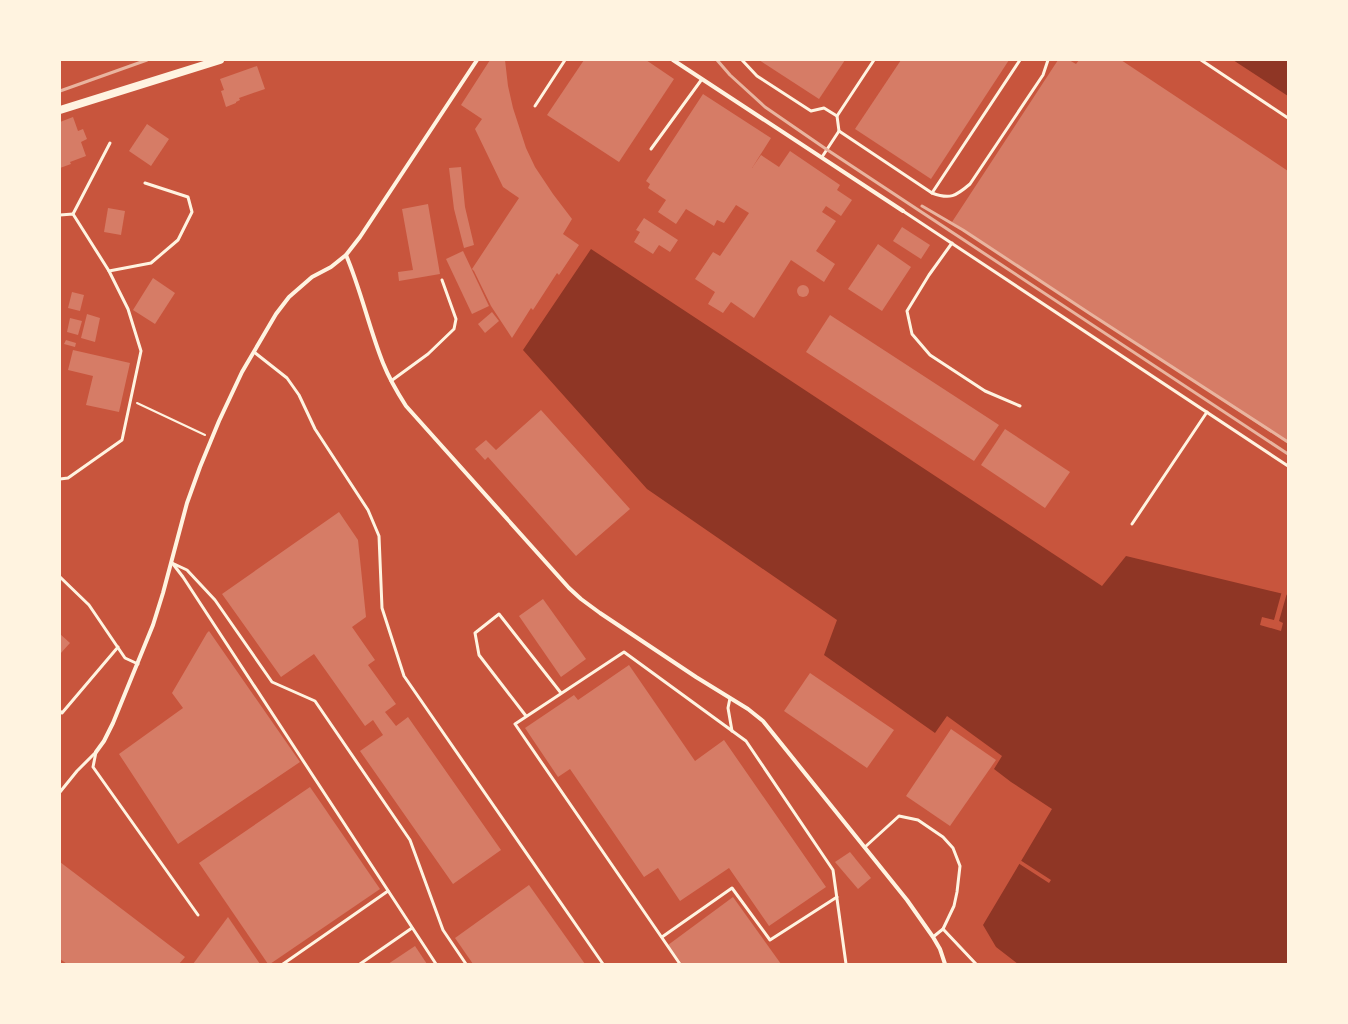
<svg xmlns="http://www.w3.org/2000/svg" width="1348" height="1024" font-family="'Source Sans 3',sans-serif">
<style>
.water{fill:#8f3625}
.pier{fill:#c8553d}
.building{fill:#d67c66}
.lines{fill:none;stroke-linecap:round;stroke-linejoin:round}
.path{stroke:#fff3e0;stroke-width:2}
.service{stroke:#fff3e0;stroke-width:3}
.minor{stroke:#fff3e0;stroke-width:4}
.secondary{stroke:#fff3e0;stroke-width:8}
.rail{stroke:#e9b49f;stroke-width:3}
</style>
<rect width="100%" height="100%" fill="#c8553d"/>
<g class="water">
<polygon points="1233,60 1288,60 1288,96"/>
<polygon points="591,249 1102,586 1126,556 1288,595 1288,964 1018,964 996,947 983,925 1052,809 1011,782 994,769 1002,756 947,716 935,733 824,655 837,620 647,489 523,350"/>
</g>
<g class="pier">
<polygon points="1282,591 1287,593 1279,621 1283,623 1281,631 1260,625 1262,617 1274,620"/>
<polygon points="1020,860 1051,880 1049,883 1018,863"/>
</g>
<g class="building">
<polygon points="490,60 505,60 508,86 513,108 526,148 535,167 553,194 572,219 563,234 579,245 559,275 557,273 533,310 531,308 512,338 491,306 474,271 472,269 519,198 503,187 475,129 482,119 461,105"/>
<polygon points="584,60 646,60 674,79 619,162 547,115"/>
<polygon points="759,60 845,60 819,99"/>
<polygon points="901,60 1009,60 931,179 855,129"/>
<polygon points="1058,60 1069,60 1076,64 1079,60 1121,60 1288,171 1288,444 952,222"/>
<polygon points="257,66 265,89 239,98 240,100 236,102 236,103 226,107 221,91 224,90 220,79"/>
<polygon points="703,94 771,138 752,168 761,155 779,167 790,151 840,185 837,190 852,200 841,216 826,206 822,212 836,221 816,251 835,264 824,282 791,260 754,318 731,302 723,313 708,304 715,292 695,279 713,252 720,256 749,213 736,205 724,223 717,220 714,226 686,209 676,224 658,212 666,200 648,188 650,184 646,181"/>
<polygon points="73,117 78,131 83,129 87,139 81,142 86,156 70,162 71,164 60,168 60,122"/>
<polygon points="147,124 169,139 151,166 129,151"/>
<polygon points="461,167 465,207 474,245 464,248 454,209 449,168"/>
<polygon points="428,204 440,274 399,281 398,272 413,270 402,209"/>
<polygon points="108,208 125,211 121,235 104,232"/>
<polygon points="644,218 678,240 670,252 659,245 653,254 634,242 640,232 636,230"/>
<polygon points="902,227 930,245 921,259 893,241"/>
<polygon points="878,244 911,267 882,311 848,289"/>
<polygon points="463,251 489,306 472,314 446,259"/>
<polygon points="153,278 175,293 155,324 133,310"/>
<circle cx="803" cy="291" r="6"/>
<polygon points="72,292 84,295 80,311 68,308"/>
<polygon points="492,312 499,321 485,333 478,324"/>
<polygon points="87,314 100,318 95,342 81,338"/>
<polygon points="830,315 999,425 974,461 806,352"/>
<polygon points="70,318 82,321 78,335 67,332"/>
<polygon points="66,340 76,343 75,347 64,344"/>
<polygon points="73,350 130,363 119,412 86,405 93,376 68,370"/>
<polygon points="541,410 630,509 576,556 488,457 485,460 475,449 486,440 496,450"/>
<polygon points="1005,429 1070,472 1045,508 981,465"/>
<polygon points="339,512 358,540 366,617 352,627 375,660 368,665 396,704 385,712 396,726 408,717 501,850 453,884 360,751 383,735 373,720 365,726 314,654 281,677 222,594"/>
<polygon points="543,599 586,659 561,677 519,616"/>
<polygon points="209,631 300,762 178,844 119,754 183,708 172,693 207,633"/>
<polygon points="60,634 70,643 60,654"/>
<polygon points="629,665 695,761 724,740 826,887 769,926 729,868 680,901 658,868 644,877 570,769 558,777 525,728 574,695 578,700"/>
<polygon points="810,673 894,730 867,768 784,711"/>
<polygon points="951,729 996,760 950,826 906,796"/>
<polygon points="310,787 380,889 270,964 268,964 199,863"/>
<polygon points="850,852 871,878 858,889 835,862"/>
<polygon points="60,862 185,957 179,964 67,964 60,959"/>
<polygon points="529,885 585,964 473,964 455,938"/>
<polygon points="733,897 781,964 682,964 668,945"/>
<polygon points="228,917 260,964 193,964"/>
<polygon points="415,946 427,964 388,964"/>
</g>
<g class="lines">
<polyline class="path" points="137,403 205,435"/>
<g class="service">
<polyline points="742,60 757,76 811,111 824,108 837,116"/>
<polyline points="1201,60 1288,118"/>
<polyline points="535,106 565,60"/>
<polyline points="839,131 932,193 1020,60"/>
<polyline points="651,149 702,79"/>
<polyline points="822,157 839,131 837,116 874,60"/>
<path d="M932 193C950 200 956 196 970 184L1043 75 1048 60"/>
<polyline points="903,211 1288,466"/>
<polyline points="73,214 110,143"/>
<polyline points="60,215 73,214 109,271 128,309 141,351 122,440 68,478 60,479"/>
<polyline points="952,243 929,275 907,311 912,334 930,355 985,391 1020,406"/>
<polyline points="109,271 151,263 178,240 192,212 188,197 145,183"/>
<polyline points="254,352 287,378 299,395 315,429 368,510 379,536 382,608 404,676 603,964"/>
<polyline points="391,381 428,354 454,329 456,319 442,280"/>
<polyline points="1132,524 1207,412"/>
<polyline points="172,563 187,570 215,600 272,682 315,701 410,840 443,930 466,964"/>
<polyline points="173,564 183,577 436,964"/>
<polyline points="60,577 89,605 125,658 138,664"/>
<polyline points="730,698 728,708 732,731"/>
<polyline points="60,711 62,713 118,647"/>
<polyline points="526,716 479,655 475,633 499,614 561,693"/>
<polyline points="96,752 93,767 198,915"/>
<polyline points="60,792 77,771 96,752"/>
<polyline points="865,847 899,816 918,820 943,837 953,848 960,866 957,892 954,906 943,929"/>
<polyline points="662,937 732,888 770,940 837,897"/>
<polyline points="933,937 943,929 976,964"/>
<polyline points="283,964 388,891"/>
<polyline points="360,964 412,928"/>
<polyline points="680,964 515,724 624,652 746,741 833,870 846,964"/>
</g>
<g class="minor">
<polyline points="673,60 903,211"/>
<path d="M346 255C361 290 369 328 383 363 389 378 397 392 406 406L569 588 581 599 600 613 696 677 748 709 763 721 907 900 933 937 940 949 945 964"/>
<polyline points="96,752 104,741 113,723 153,625 163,593 187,503 200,467 219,421 242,372 276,314 289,297 312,277 331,267 346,255 360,237 477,60"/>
</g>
<polyline class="secondary" points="60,110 220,60"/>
<g class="rail">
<polyline points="717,60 730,75 765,107 826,149 1288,454"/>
<polyline points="60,91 147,60"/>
<polyline points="922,206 963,230 1089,313 1288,442"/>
</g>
</g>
<rect width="1348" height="1024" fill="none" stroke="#fff3e0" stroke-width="122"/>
</svg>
